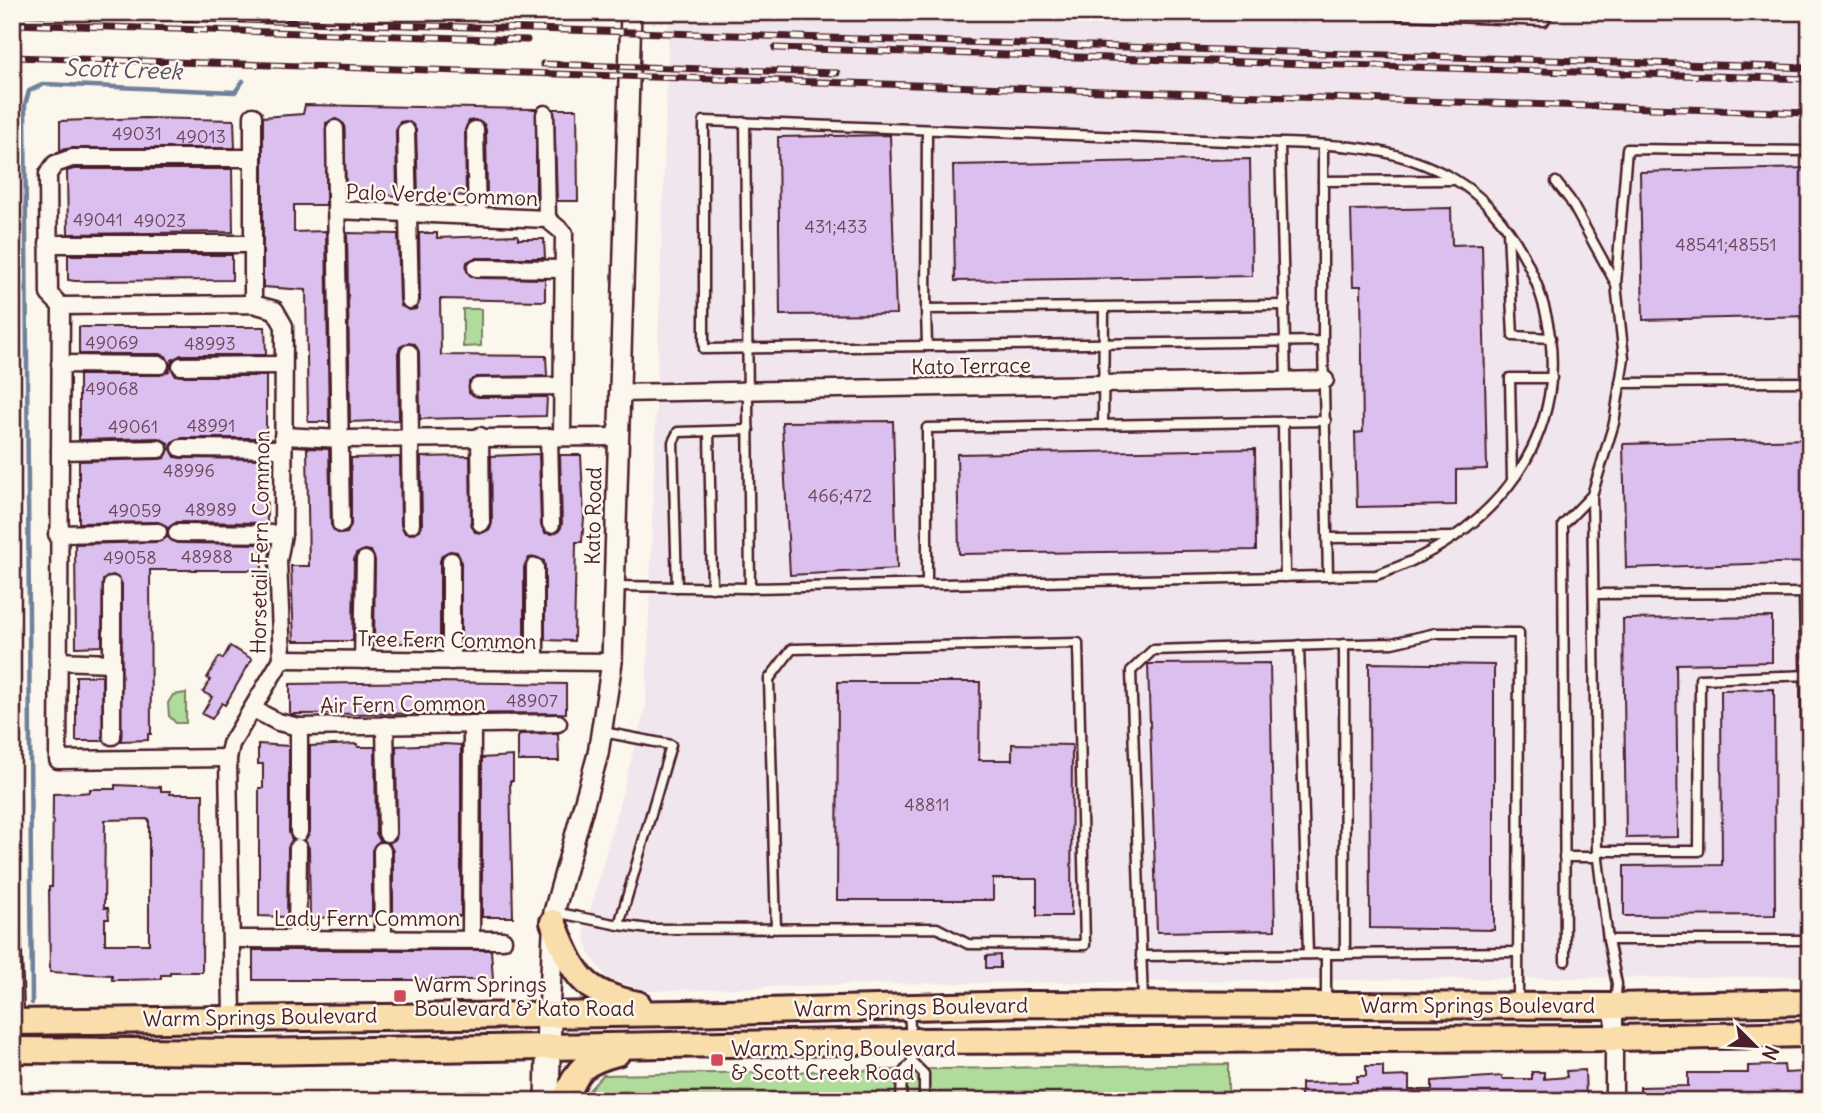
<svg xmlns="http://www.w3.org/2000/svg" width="1822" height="1113" font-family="Delius,sans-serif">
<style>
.built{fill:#f1e6ed}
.green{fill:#afdc9b;stroke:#7c7e63;stroke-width:2}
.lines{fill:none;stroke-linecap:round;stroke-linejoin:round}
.stream{stroke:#70809c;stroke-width:4.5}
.building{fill:#dbc0ef;stroke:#4a1f2b;stroke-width:2;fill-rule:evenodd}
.service-casing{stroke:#4a1f2b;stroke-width:13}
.minor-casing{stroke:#4a1f2b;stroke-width:21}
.tertiary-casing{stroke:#4a1f2b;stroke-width:24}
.secondary-casing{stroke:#4a1f2b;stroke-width:28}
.primary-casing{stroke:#4a1f2b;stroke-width:30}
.service{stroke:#fbf7ec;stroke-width:8}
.minor{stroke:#fbf7ec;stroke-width:16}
.tertiary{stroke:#fbf7ec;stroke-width:19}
.secondary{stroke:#fbf7ec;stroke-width:23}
.primary{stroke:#f9deab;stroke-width:24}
.rail-casing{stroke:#4a1f2b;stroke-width:7}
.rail{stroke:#fbf7ec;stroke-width:4.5;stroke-dasharray:13;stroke-linecap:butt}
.poi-dot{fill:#d1495b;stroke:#fbf7ec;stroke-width:2.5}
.labels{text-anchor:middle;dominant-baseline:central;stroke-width:5;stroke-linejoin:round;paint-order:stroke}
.number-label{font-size:18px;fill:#6e475c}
.street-label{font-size:21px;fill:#4a1f2b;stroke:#fbf7ec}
.poi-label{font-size:21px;fill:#4a1f2b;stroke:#fbf7ec;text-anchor:start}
.water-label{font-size:23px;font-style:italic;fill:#5d4f63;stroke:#fbf7ec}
</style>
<rect width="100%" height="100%" fill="#fbf7ec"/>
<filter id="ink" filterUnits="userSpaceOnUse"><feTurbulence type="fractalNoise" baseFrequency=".0143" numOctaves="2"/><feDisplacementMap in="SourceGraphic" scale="14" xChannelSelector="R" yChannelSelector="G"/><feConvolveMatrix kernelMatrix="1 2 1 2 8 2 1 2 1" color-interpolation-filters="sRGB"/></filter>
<g filter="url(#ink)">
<polygon class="built" points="462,12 1810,12 1810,976 861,984 649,991 608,979 590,955 584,933 646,705 669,20"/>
<g class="green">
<polygon points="463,309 481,309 481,346 463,347"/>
<polygon points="186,693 186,723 176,723 169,716 168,703 173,695"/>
<polygon points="1228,1064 1228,1101 579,1101 603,1075"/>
</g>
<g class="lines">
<polyline class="stream" points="32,1003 25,105 29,91 44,84 235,92 243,81"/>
</g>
<g class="building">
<polygon points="305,105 536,109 536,198 487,195 486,130 484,124 475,120 469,121 465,130 466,196 418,193 416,130 406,121 400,122 396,131 397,196 346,191 344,124 336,119 326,123 326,205 294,205 294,232 326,231 329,422 308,422 306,290 263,287 263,117 303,114"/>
<polygon points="554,109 577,109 578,201 557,201"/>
<polygon points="145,118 234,120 235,148 72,148 60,150 60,121"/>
<polygon points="890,135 896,314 780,315 778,137"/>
<polygon points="1250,159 1252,276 955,281 953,165"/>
<polygon points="1810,168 1810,316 1643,320 1640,172"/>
<polygon points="74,169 232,169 233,232 68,234 67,171"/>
<polygon points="1451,208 1452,245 1482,244 1487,469 1456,470 1456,505 1357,507 1355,433 1363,432 1361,286 1353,286 1351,210"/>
<polygon points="347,233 398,234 400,300 401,306 410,310 416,309 420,300 419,233 437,233 437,238 518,235 518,239 544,239 545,258 475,258 467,262 466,269 475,278 545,279 545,301 440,299 441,355 546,356 547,376 477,377 469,382 469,393 478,397 547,397 546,416 420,419 419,352 415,344 408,343 400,347 398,353 399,420 350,422"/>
<polygon points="68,255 232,255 232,280 75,281 68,280"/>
<polygon points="79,327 265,327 266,355 181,355 172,360 171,367 175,375 181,376 266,376 266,438 181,438 172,442 171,449 175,457 181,458 266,459 267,523 177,522 168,528 158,522 79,523 79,461 159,459 165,458 169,449 168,443 159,438 79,440 79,375 160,375 169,371 170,364 166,356 160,354 79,354"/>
<polygon points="893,421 897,569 790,575 782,422"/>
<polygon points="1810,439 1810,562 1626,568 1623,444"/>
<polygon points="307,448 329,449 331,525 340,534 347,533 351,525 351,458 400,457 401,525 405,533 412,534 420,530 422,524 421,457 470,456 471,524 475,532 482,533 490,529 492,523 491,456 539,454 541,525 545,533 552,534 560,530 562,524 560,455 581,455 584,518 582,542 576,542 574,641 545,640 545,567 544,561 536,557 529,558 524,567 524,641 478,644 478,640 461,640 461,561 457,552 450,551 442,555 440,561 440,643 374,643 375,560 371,551 365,550 356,554 354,560 353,641 294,641 291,566 309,566"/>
<polygon points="1255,449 1256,550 959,554 957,454"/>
<polygon points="167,537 177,543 261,544 262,570 150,570 151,734 148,734 148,740 121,741 122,584 113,575 103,580 102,646 76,647 75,544 158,542"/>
<polygon points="1772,617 1772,662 1676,664 1678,837 1626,838 1623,619"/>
<polygon points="230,646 252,659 225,705 222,703 212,719 202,714 212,697 203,692 210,680 207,678 219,657 223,659"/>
<polygon points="1270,663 1275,930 1157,932 1148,664"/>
<polygon points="1369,663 1494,665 1494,930 1370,928"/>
<polygon points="76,676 102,676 103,741 76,741"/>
<polygon points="433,682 566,684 566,713 290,714 290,684"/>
<polygon points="838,682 980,682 979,760 1012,760 1012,744 1072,745 1071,916 1037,916 1037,879 993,879 993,900 837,900"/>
<polygon points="1774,689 1775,915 1624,916 1624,866 1722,865 1721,690"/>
<polygon points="558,733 559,761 518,761 518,737 521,734"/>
<polygon points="258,744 289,746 289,832 292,840 288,848 287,917 259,916 259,788 263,788 263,764 258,764"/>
<polygon points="357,744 358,747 375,747 376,833 380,841 372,850 372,916 310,918 309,848 305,840 310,832 310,746"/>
<polygon points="444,744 461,745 461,916 393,916 393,851 389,843 396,839 397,833 396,746"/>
<polygon points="513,756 513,781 510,781 513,917 482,917 482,758"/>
<path d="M115 785 161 787V791H170V794H203L202 972H170V975H161V979L125 980H112V975L50 972 49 887H52L53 794 80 793 90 792V789H115ZM149 819V944H105V919H109L108 908H104L105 820Z"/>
<polygon points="253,950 491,950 493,980 253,980"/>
<polygon points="1000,955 1000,968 986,968 986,956"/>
<polygon points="1784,1065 1785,1073 1803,1072 1803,1101 1640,1099 1640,1087 1688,1086 1688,1073 1748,1073 1748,1066"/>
<polygon points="1366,1066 1383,1066 1383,1077 1409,1076 1409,1090 1432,1090 1432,1081 1502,1076 1502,1079 1532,1079 1532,1072 1544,1072 1544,1079 1567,1077 1566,1071 1585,1070 1586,1101 1301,1099 1301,1083 1357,1082 1357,1076 1366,1076"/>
</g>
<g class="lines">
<g class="service-casing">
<g id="service">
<polyline points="1334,12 1544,21 1549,12"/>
<polyline points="745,122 750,588"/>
<polyline points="927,130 926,309 1285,305"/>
<polyline points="1280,143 1286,381"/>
<polyline points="1323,181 1453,180"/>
<polyline points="1556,182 1570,200 1616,284 1624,358 1614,423 1592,495 1563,525 1565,961"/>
<polyline points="1508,231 1513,336 1551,338"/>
<polyline points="1616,284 1627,149 1810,151"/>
<polyline points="926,309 927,346"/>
<polyline points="1323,341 1328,576"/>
<polyline points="1620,383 1810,382"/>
<polyline points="1283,422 1285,577"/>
<polyline points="1103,425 1104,309"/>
<polyline points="709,432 712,588"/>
<polyline points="1512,480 1510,378 1552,378"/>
<polyline points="1592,495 1597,851 1608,940"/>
<polyline points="1328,538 1454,537"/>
<polyline points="927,585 927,428 1326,421"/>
<path d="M615 586 750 588 1376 575C1508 532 1591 412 1533 275 1517 237 1490 200 1454 179 1396 146 1344 145 1280 143L704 121V349L1323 341V145"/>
<polyline points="677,587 673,442 678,432 749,430"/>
<polyline points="1804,593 1810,960"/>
<polyline points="1594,594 1810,593"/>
<polyline points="1344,644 1345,954"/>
<polyline points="1299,645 1308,954"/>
<polyline points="1597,851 1699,851 1700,679 1810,675"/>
<polyline points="1564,857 1598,857"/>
<polyline points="554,912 619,925 671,745 603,732"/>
<polyline points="619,925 649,929 937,928 968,944 1085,945 1078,643 792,649 769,679 776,929"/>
<polyline points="1326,954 1326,1003"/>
<polyline points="1141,956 1518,952"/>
<polyline points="1143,1001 1131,671 1153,650 1392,643 1436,633 1519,633 1518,1001"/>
<polyline points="1615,1004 1617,984 1608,940 1810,940"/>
<polyline points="912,1062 924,1074 924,1101"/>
<polyline points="901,1101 902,1074 912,1062 909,1009"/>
</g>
</g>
<g class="minor-casing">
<g id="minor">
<polyline points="545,114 547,219"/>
<polyline points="253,116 253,304"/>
<polyline points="335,129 341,524"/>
<polyline points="475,130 477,216"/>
<polyline points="406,131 410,300"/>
<polyline points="336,210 547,219 564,233 562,437"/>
<polyline points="48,244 253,244"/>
<polyline points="476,268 563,269"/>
<polyline points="61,306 253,304 275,310 284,326 283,534 278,561 282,659 231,744 228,758 232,1017"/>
<polyline points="409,353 411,524"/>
<polyline points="60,364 160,365"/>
<polyline points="181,366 283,365"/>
<polyline points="478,387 562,386"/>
<polyline points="618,393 1325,380"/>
<polyline points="283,436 341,439 617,437"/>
<polyline points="480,436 481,523"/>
<polyline points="549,437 551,524"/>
<polyline points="181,448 283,449"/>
<polyline points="60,451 159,449"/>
<polyline points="177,533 283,534"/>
<polyline points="57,534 158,532"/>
<polyline points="535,567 535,661"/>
<polyline points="282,659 612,662"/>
<polyline points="363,660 365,560"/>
<polyline points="58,661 112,663"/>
<polyline points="451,661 451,561"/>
<polyline points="253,709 278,722 299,727 558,723"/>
<polyline points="385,725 387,833"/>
<polyline points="299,727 299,832"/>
<polyline points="112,736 112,585"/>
<polyline points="228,758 58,760 61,306 49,294 48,174 55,164 72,158 253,158"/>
<polyline points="382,851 383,939"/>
<polyline points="12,938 15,1022"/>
<polyline points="232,939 503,940"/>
<polyline points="297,939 298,848"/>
<polyline points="471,939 472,724"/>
<polyline points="1614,1006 1614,1101"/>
</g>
</g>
<g class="tertiary-casing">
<polyline id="tertiary" points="549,1014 554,912 598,754 612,662 631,12"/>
</g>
<g class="secondary-casing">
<polyline id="secondary" points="547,1101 549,1014"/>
</g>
<g class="primary-casing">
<g id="primary">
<path d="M553 922C574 973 580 993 638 1004"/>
<polyline points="12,1022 684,1013 1028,1004 1614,1006 1810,1002"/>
<polyline points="12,1050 251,1052 911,1041 1615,1038 1810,1034"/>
<path d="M565 1101C577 1068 584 1062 617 1053"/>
</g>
</g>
<use href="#service" class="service"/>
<use href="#minor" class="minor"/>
<use href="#tertiary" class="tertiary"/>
<use href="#secondary" class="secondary"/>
<use href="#primary" class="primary"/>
<g class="rail-casing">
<g id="rail">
<polyline points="12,13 1810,68"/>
<polyline points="12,24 527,40"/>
<polyline points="775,48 1810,79"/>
<polyline points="12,57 1810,113"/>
<polyline points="543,64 837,73"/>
</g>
</g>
<use href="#rail" class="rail"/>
</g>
</g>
<g class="poi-dot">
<rect x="393" y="989" width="14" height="14" rx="3.5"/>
<rect x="710" y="1053" width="14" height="14" rx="3.5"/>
</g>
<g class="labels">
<g class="number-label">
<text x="137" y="133">49031</text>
<text x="201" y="136">49013</text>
<text x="98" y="219">49041</text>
<text x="160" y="220">49023</text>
<text x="836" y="226">431;433</text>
<text x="1726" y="244">48541;48551</text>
<text x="112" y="342">49069</text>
<text x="210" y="343">48993</text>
<text x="112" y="388">49068</text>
<text x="211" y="425">48991</text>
<text x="133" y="426">49061</text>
<text x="189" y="470">48996</text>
<text x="840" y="495">466;472</text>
<text x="211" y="509">48989</text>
<text x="135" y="510">49059</text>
<text x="207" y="556">48988</text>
<text x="130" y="557">49058</text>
<text x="532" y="700">48907</text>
<text x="927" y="804">48811</text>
</g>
<g class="street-label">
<text transform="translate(442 195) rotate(2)">Palo Verde Common</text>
<text transform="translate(971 366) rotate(-1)">Kato Terrace</text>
<text transform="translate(593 516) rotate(-89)">Kato Road</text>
<text transform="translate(260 542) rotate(-89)">Horsetail Fern Common</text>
<text transform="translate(447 640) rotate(1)">Tree Fern Common</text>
<text transform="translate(403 704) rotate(-1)">Air Fern Common</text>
<text x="367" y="918">Lady Fern Common</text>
<text x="1478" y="1005">Warm Springs Boulevard</text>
<text transform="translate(911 1007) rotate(-1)">Warm Springs Boulevard</text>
<text transform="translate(260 1017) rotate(-1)">Warm Springs Boulevard</text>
</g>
<g class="poi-label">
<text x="414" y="984">Warm Springs<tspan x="414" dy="24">Boulevard &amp; Kato Road</tspan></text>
<text x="731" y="1048">Warm Spring Boulevard<tspan x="731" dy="24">&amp; Scott Creek Road</tspan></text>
</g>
<g class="water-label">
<text transform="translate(123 69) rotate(2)">Scott Creek</text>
</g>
</g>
<rect width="1822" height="1113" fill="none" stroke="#fbf7ec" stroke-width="42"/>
<rect x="21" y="21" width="1780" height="1071" fill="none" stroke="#4a1f2b" stroke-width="2.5" filter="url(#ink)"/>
<g transform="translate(1755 1046) rotate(114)" stroke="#fbf7ec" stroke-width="5" paint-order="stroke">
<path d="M0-5L12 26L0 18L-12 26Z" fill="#4a1f2b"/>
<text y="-10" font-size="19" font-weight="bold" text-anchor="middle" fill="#4a1f2b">N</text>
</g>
</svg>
